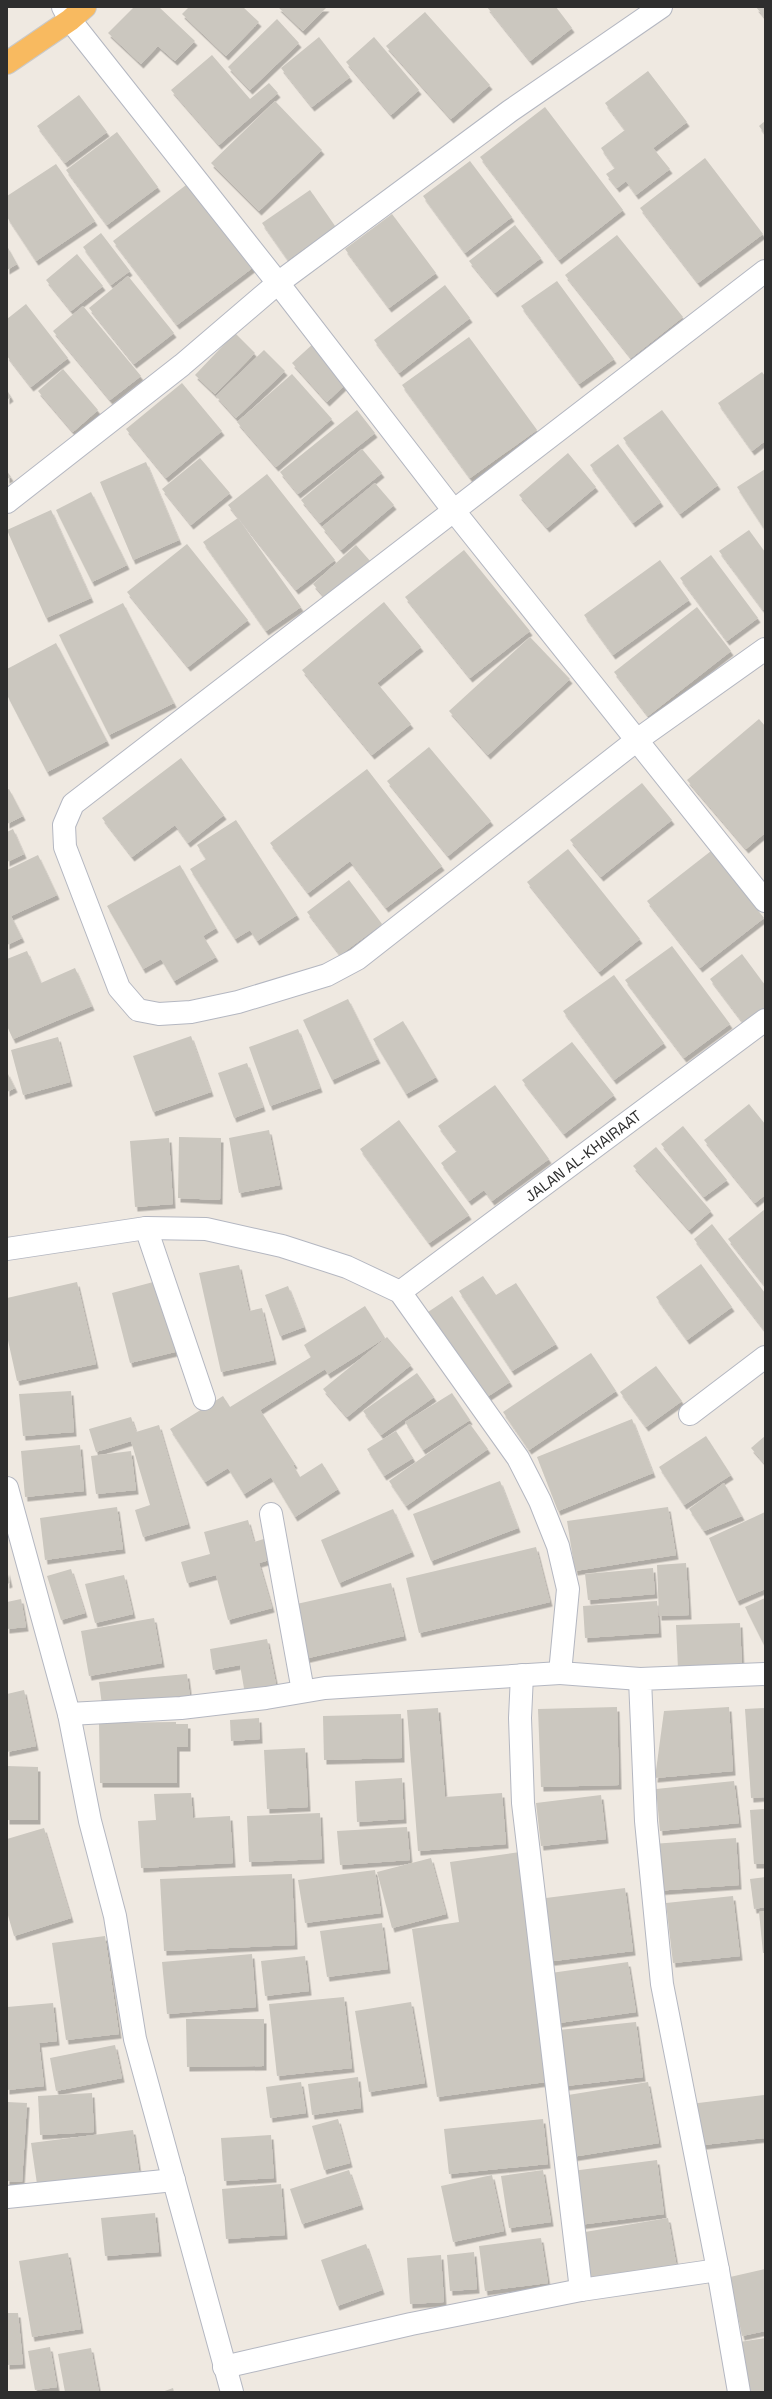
<svg xmlns="http://www.w3.org/2000/svg" width="772" height="2399" font-family="'Space Grotesk',sans-serif">
<style>
.building{fill:#cbc7bf;filter:url(#shadow)}
.lines{fill:none;stroke-linecap:round;stroke-linejoin:round}
.minor-casing{stroke:#b4b7c1;stroke-width:24}
.tertiary-casing{stroke:#b4b7c1;stroke-width:24}
.trunk-casing{stroke:#c9c9c9;stroke-width:24}
.minor{stroke:#fff;stroke-width:22}
.tertiary{stroke:#fff;stroke-width:22}
.trunk{stroke:#f8ba60;stroke-width:22}
.labels{text-anchor:middle;dominant-baseline:central;stroke-width:3;stroke-linejoin:round;paint-order:stroke}
.street-label{font-size:15px;fill:#2e2e2e;stroke:#fff}
</style>
<defs>
<filter id="shadow"><feDropShadow dx="2.5" dy="4.5" stdDeviation="0" flood-color="#0004"/></filter>
</defs>
<rect width="100%" height="100%" fill="#efe9e1"/>
<g class="building">
<polygon points="134,7 159,7 195,41 175,61 158,46 141,64 108,33"/>
<polygon points="189,7 243,7 259,22 226,56 182,14"/>
<polygon points="278,7 327,7 303,31"/>
<polygon points="487,7 556,7 572,28 530,61"/>
<polygon points="756,7 765,7 765,18"/>
<polygon points="425,12 490,85 451,119 386,46"/>
<polygon points="277,19 299,43 250,90 228,67"/>
<polygon points="319,37 350,77 312,107 281,68"/>
<polygon points="374,37 419,90 391,115 346,62"/>
<polygon points="212,55 250,99 269,83 278,93 219,145 171,90"/>
<polygon points="648,71 687,122 653,148 670,169 636,195 626,181 617,188 606,174 615,168 601,148 625,130 605,103"/>
<polygon points="79,95 107,132 65,163 37,126"/>
<polygon points="275,101 322,150 259,211 211,163"/>
<polygon points="545,107 623,210 559,260 480,157"/>
<polygon points="765,121 765,134 759,126"/>
<polygon points="117,132 158,187 107,225 66,170"/>
<polygon points="705,158 763,234 698,283 640,208"/>
<polygon points="470,161 512,217 465,253 423,196"/>
<polygon points="56,164 95,221 36,261 7,217 7,196"/>
<polygon points="190,182 255,266 177,325 113,241"/>
<polygon points="310,190 335,226 288,260 262,223"/>
<polygon points="392,214 436,273 389,308 345,249"/>
<polygon points="515,225 541,258 495,293 469,261"/>
<polygon points="101,233 130,271 111,285 83,247"/>
<polygon points="617,235 683,317 631,358 565,275"/>
<polygon points="7,246 17,264 7,270"/>
<polygon points="77,254 103,286 71,311 46,280"/>
<polygon points="128,276 174,333 134,364 89,308"/>
<polygon points="557,281 614,359 579,384 521,306"/>
<polygon points="445,285 470,318 399,373 374,340"/>
<polygon points="26,304 68,358 31,387 7,356 7,319"/>
<polygon points="83,306 141,376 110,400 53,331"/>
<polygon points="235,333 255,353 215,394 195,375"/>
<polygon points="469,337 537,430 470,478 402,385"/>
<polygon points="314,343 349,381 327,402 292,363"/>
<polygon points="264,350 285,371 236,418 216,396"/>
<polygon points="63,369 98,410 73,432 38,391"/>
<polygon points="762,372 765,376 765,441 752,451 718,403"/>
<polygon points="292,374 332,419 276,467 237,422"/>
<polygon points="182,383 222,431 166,478 126,429"/>
<polygon points="7,390 11,397 7,400"/>
<polygon points="357,410 375,433 298,494 280,472"/>
<polygon points="662,410 718,485 680,514 623,438"/>
<polygon points="618,444 661,502 633,523 590,465"/>
<polygon points="362,449 382,473 320,523 301,500"/>
<polygon points="568,453 596,487 547,528 519,495"/>
<polygon points="200,458 230,493 191,525 162,489"/>
<polygon points="146,462 179,540 133,560 100,482"/>
<polygon points="765,469 765,530 737,487"/>
<polygon points="7,471 11,477 7,479"/>
<polygon points="267,474 335,560 296,590 228,505"/>
<polygon points="375,483 394,505 341,550 322,527"/>
<polygon points="91,492 127,565 92,582 56,510"/>
<polygon points="51,510 91,598 46,618 7,530"/>
<polygon points="238,518 301,607 266,631 203,542"/>
<polygon points="749,530 765,552 765,609 763,610 719,551"/>
<polygon points="187,544 248,620 188,667 127,592"/>
<polygon points="356,545 371,562 327,600 313,584"/>
<polygon points="464,550 530,631 470,678 405,597"/>
<polygon points="711,555 758,618 727,641 680,578"/>
<polygon points="660,560 689,600 613,655 584,615"/>
<polygon points="384,602 421,647 377,683 411,724 372,755 302,670"/>
<polygon points="123,603 174,703 109,735 59,635"/>
<polygon points="697,607 731,651 648,716 614,672"/>
<polygon points="530,637 570,679 488,755 449,711"/>
<polygon points="56,643 107,741 47,772 7,695 7,669"/>
<polygon points="759,719 765,726 765,833 746,849 687,780"/>
<polygon points="429,747 491,821 448,856 387,781"/>
<polygon points="181,758 224,815 188,843 175,825 132,857 102,818"/>
<polygon points="367,769 442,866 386,908 350,861 308,893 270,843"/>
<polygon points="642,783 672,820 601,877 570,840"/>
<polygon points="9,789 23,816 7,824 7,790"/>
<polygon points="236,820 297,915 257,941 250,930 235,939 190,869 206,859 197,845"/>
<polygon points="13,829 24,854 7,862 7,832"/>
<polygon points="568,849 640,939 599,972 527,882"/>
<polygon points="711,851 764,918 700,968 647,901"/>
<polygon points="38,855 57,895 11,916 22,938 7,945 7,870"/>
<polygon points="180,865 216,928 203,936 216,957 174,981 161,959 143,969 107,906"/>
<polygon points="349,880 382,924 340,955 307,912"/>
<polygon points="672,946 730,1024 684,1058 625,980"/>
<polygon points="27,951 41,983 75,968 92,1006 13,1039 7,1026 7,959"/>
<polygon points="742,954 765,985 765,1008 744,1024 710,979"/>
<polygon points="614,975 664,1043 614,1080 563,1011"/>
<polygon points="348,999 378,1059 332,1080 303,1020"/>
<polygon points="403,1021 436,1077 406,1094 373,1039"/>
<polygon points="298,1029 320,1088 270,1106 249,1047"/>
<polygon points="191,1036 211,1092 153,1112 133,1056"/>
<polygon points="58,1037 70,1082 23,1095 11,1050"/>
<polygon points="572,1042 614,1095 564,1134 522,1080"/>
<polygon points="247,1063 263,1107 234,1118 218,1073"/>
<polygon points="7,1072 15,1088 7,1092"/>
<polygon points="495,1085 549,1159 492,1201 484,1190 469,1201 441,1163 457,1151 438,1126"/>
<polygon points="749,1104 765,1124 765,1195 755,1203 704,1140"/>
<polygon points="399,1120 469,1215 429,1243 360,1149"/>
<polygon points="683,1126 727,1180 704,1197 661,1144"/>
<polygon points="269,1130 280,1185 239,1193 229,1138"/>
<polygon points="179,1137 221,1138 220,1200 178,1198"/>
<polygon points="169,1138 173,1204 135,1207 130,1141"/>
<polygon points="656,1147 711,1211 689,1230 633,1166"/>
<polygon points="765,1209 765,1286 728,1239"/>
<polygon points="712,1224 765,1293 765,1331 694,1239"/>
<polygon points="701,1264 732,1307 687,1340 656,1297"/>
<polygon points="239,1265 249,1311 262,1308 274,1360 221,1372 199,1273"/>
<polygon points="483,1276 496,1295 516,1283 556,1344 512,1371 459,1291"/>
<polygon points="157,1281 175,1352 130,1363 112,1293"/>
<polygon points="77,1282 96,1364 17,1381 7,1336 7,1298"/>
<polygon points="288,1286 304,1327 280,1336 265,1295"/>
<polygon points="452,1296 510,1382 487,1397 428,1312"/>
<polygon points="365,1306 385,1338 328,1374 325,1369 260,1410 295,1464 293,1465 300,1477 322,1463 338,1489 295,1517 271,1477 244,1494 228,1468 205,1482 170,1429 223,1396 230,1407 311,1357 304,1345"/>
<polygon points="387,1337 411,1365 347,1417 323,1389"/>
<polygon points="591,1353 616,1391 529,1450 503,1412"/>
<polygon points="656,1366 682,1401 646,1427 620,1392"/>
<polygon points="417,1373 434,1397 381,1435 363,1411"/>
<polygon points="71,1391 74,1432 23,1436 19,1394"/>
<polygon points="452,1393 470,1420 423,1450 405,1422"/>
<polygon points="131,1417 136,1432 159,1425 188,1524 143,1537 135,1510 150,1505 131,1441 96,1452 89,1429"/>
<polygon points="632,1419 653,1473 558,1511 537,1457"/>
<polygon points="470,1424 488,1449 406,1506 389,1481"/>
<polygon points="396,1431 413,1458 384,1476 367,1449"/>
<polygon points="706,1436 731,1475 684,1505 659,1467"/>
<polygon points="765,1436 765,1464 751,1448"/>
<polygon points="80,1445 84,1491 25,1497 21,1451"/>
<polygon points="131,1451 136,1490 96,1494 91,1456"/>
<polygon points="500,1481 518,1528 431,1561 413,1514"/>
<polygon points="724,1483 742,1516 704,1531 689,1509"/>
<polygon points="117,1507 123,1549 45,1560 40,1518"/>
<polygon points="668,1507 676,1555 575,1571 567,1521"/>
<polygon points="393,1509 412,1552 339,1583 321,1540"/>
<polygon points="765,1512 765,1589 737,1601 709,1538"/>
<polygon points="248,1520 254,1542 267,1538 273,1559 259,1563 272,1608 228,1620 216,1575 187,1583 181,1562 210,1554 204,1532"/>
<polygon points="536,1547 550,1602 419,1633 406,1578"/>
<polygon points="686,1563 689,1615 659,1616 657,1565"/>
<polygon points="653,1568 655,1594 588,1600 585,1574"/>
<polygon points="71,1569 85,1613 61,1620 47,1576"/>
<polygon points="7,1570 10,1583 7,1584"/>
<polygon points="124,1575 133,1614 95,1623 85,1584"/>
<polygon points="391,1583 404,1636 304,1659 292,1605"/>
<polygon points="765,1598 765,1647 745,1607"/>
<polygon points="21,1599 26,1627 7,1629 7,1602"/>
<polygon points="657,1601 659,1633 585,1638 583,1606"/>
<polygon points="154,1618 162,1663 89,1676 81,1631"/>
<polygon points="740,1623 742,1668 678,1669 676,1625"/>
<polygon points="267,1639 278,1694 246,1700 240,1665 213,1670 210,1649"/>
<polygon points="187,1674 190,1697 102,1705 99,1682"/>
<polygon points="24,1690 36,1746 7,1752 7,1694"/>
<polygon points="617,1707 619,1785 541,1787 538,1709"/>
<polygon points="729,1707 733,1771 655,1778 664,1711"/>
<polygon points="438,1708 445,1797 502,1793 506,1844 418,1851 407,1710"/>
<polygon points="765,1708 765,1797 751,1798 745,1709"/>
<polygon points="401,1714 402,1758 324,1760 323,1716"/>
<polygon points="259,1718 260,1739 231,1741 230,1720"/>
<polygon points="176,1722 176,1724 188,1724 188,1747 177,1747 177,1783 100,1783 99,1723"/>
<polygon points="305,1748 308,1807 267,1809 264,1750"/>
<polygon points="7,1766 38,1767 38,1820 7,1820"/>
<polygon points="402,1778 404,1819 357,1822 355,1781"/>
<polygon points="734,1781 739,1823 660,1831 656,1789"/>
<polygon points="191,1793 193,1818 230,1816 233,1863 141,1868 138,1821 156,1820 154,1794"/>
<polygon points="601,1795 606,1839 541,1846 536,1803"/>
<polygon points="765,1809 765,1864 754,1864 750,1810"/>
<polygon points="320,1813 322,1859 249,1862 247,1816"/>
<polygon points="407,1827 410,1860 340,1865 337,1831"/>
<polygon points="44,1828 71,1918 14,1936 7,1912 7,1839"/>
<polygon points="736,1838 739,1885 655,1891 652,1844"/>
<polygon points="520,1852 553,2081 437,2097 412,1929 459,1922 450,1862"/>
<polygon points="431,1858 446,1914 392,1928 377,1872"/>
<polygon points="375,1870 381,1913 305,1923 298,1880"/>
<polygon points="292,1874 295,1945 164,1951 160,1879"/>
<polygon points="765,1877 765,1907 754,1909 750,1879"/>
<polygon points="625,1888 633,1951 546,1962 538,1899"/>
<polygon points="733,1896 740,1956 673,1963 666,1903"/>
<polygon points="765,1911 765,1953 763,1953 759,1912"/>
<polygon points="382,1923 388,1969 327,1977 320,1931"/>
<polygon points="105,1936 119,2034 66,2040 52,1943"/>
<polygon points="252,1954 256,2007 167,2014 162,1962"/>
<polygon points="305,1956 309,1991 265,1996 261,1961"/>
<polygon points="628,1962 636,2012 559,2023 551,1973"/>
<polygon points="344,1997 352,2068 277,2076 269,2004"/>
<polygon points="411,2002 425,2083 369,2092 355,2011"/>
<polygon points="53,2003 57,2041 39,2043 44,2086 7,2090 7,2007"/>
<polygon points="186,2019 264,2019 264,2066 187,2067"/>
<polygon points="636,2022 643,2077 566,2086 559,2030"/>
<polygon points="115,2045 122,2078 56,2091 50,2058"/>
<polygon points="358,2077 361,2108 312,2115 308,2084"/>
<polygon points="301,2082 306,2113 270,2118 266,2087"/>
<polygon points="648,2082 659,2143 572,2157 562,2096"/>
<polygon points="92,2093 94,2132 40,2135 38,2096"/>
<polygon points="764,2095 765,2138 695,2146 690,2104"/>
<polygon points="7,2102 27,2103 22,2182 7,2181"/>
<polygon points="338,2119 350,2163 324,2170 312,2126"/>
<polygon points="543,2119 548,2164 449,2174 444,2129"/>
<polygon points="133,2130 140,2177 38,2191 31,2143"/>
<polygon points="271,2135 274,2178 224,2181 221,2138"/>
<polygon points="657,2160 664,2214 579,2225 572,2171"/>
<polygon points="349,2170 361,2205 302,2224 290,2189"/>
<polygon points="543,2170 551,2222 509,2228 501,2176"/>
<polygon points="492,2175 504,2231 453,2242 441,2186"/>
<polygon points="281,2184 285,2235 226,2239 222,2189"/>
<polygon points="155,2213 159,2252 105,2256 101,2218"/>
<polygon points="668,2218 677,2268 588,2282 579,2233"/>
<polygon points="541,2238 548,2283 485,2291 479,2246"/>
<polygon points="366,2244 382,2290 337,2306 321,2260"/>
<polygon points="474,2252 477,2289 450,2291 447,2255"/>
<polygon points="68,2253 81,2329 32,2337 19,2261"/>
<polygon points="441,2255 444,2302 410,2304 407,2258"/>
<polygon points="765,2269 765,2331 742,2336 730,2277"/>
<polygon points="7,2313 18,2313 23,2364 7,2365"/>
<polygon points="765,2338 765,2392 742,2392 733,2343"/>
<polygon points="50,2347 57,2387 35,2390 28,2351"/>
<polygon points="91,2348 99,2392 65,2392 58,2354"/>
<polygon points="173,2388 174,2392 162,2392"/>
</g>
<g class="lines">
<g class="minor-casing">
<g id="minor">
<polyline points="63,7 70,20"/>
<polyline points="765,271 73,804 64,825 65,847 119,988 138,1010 159,1014 191,1012 238,1002 327,975 357,959 637,740 765,649"/>
<polyline points="7,502 182,365 278,283 510,111 661,7"/>
<polyline points="146,1228 204,1399"/>
<polyline points="7,1249 146,1228 206,1229 282,1246 347,1267 400,1292 518,1458 540,1501 558,1546 568,1589 560,1673 640,1679"/>
<polyline points="400,1292 765,1020"/>
<polyline points="690,1414 765,1357"/>
<polyline points="7,1488 69,1714 90,1821 115,1916 135,2039 232,2392"/>
<polyline points="271,1514 303,1691"/>
<polyline points="522,1675 520,1718 523,1803 581,2290"/>
<polyline points="69,1714 181,1708 266,1698 325,1688 560,1673"/>
<polyline points="7,2197 174,2180"/>
<polyline points="224,2367 411,2324 581,2290 718,2270"/>
<polyline points="739,2392 718,2270 662,1984 646,1821 640,1679 765,1674"/>
</g>
</g>
<g class="tertiary-casing">
<polyline id="tertiary" points="70,20 278,283 454,511 765,901"/>
</g>
<g class="trunk-casing">
<polyline id="trunk" points="7,63 70,20 85,7"/>
</g>
<use href="#minor" class="minor"/>
<use href="#tertiary" class="tertiary"/>
<use href="#trunk" class="trunk"/>
</g>
<g class="labels">
<g class="street-label">
<text transform="translate(583 1156) rotate(-37)">JALAN AL-KHAIRAAT</text>
</g>
</g>
<rect width="772" height="2399" fill="none" stroke="#2e2e2e" stroke-width="16"/>
</svg>
